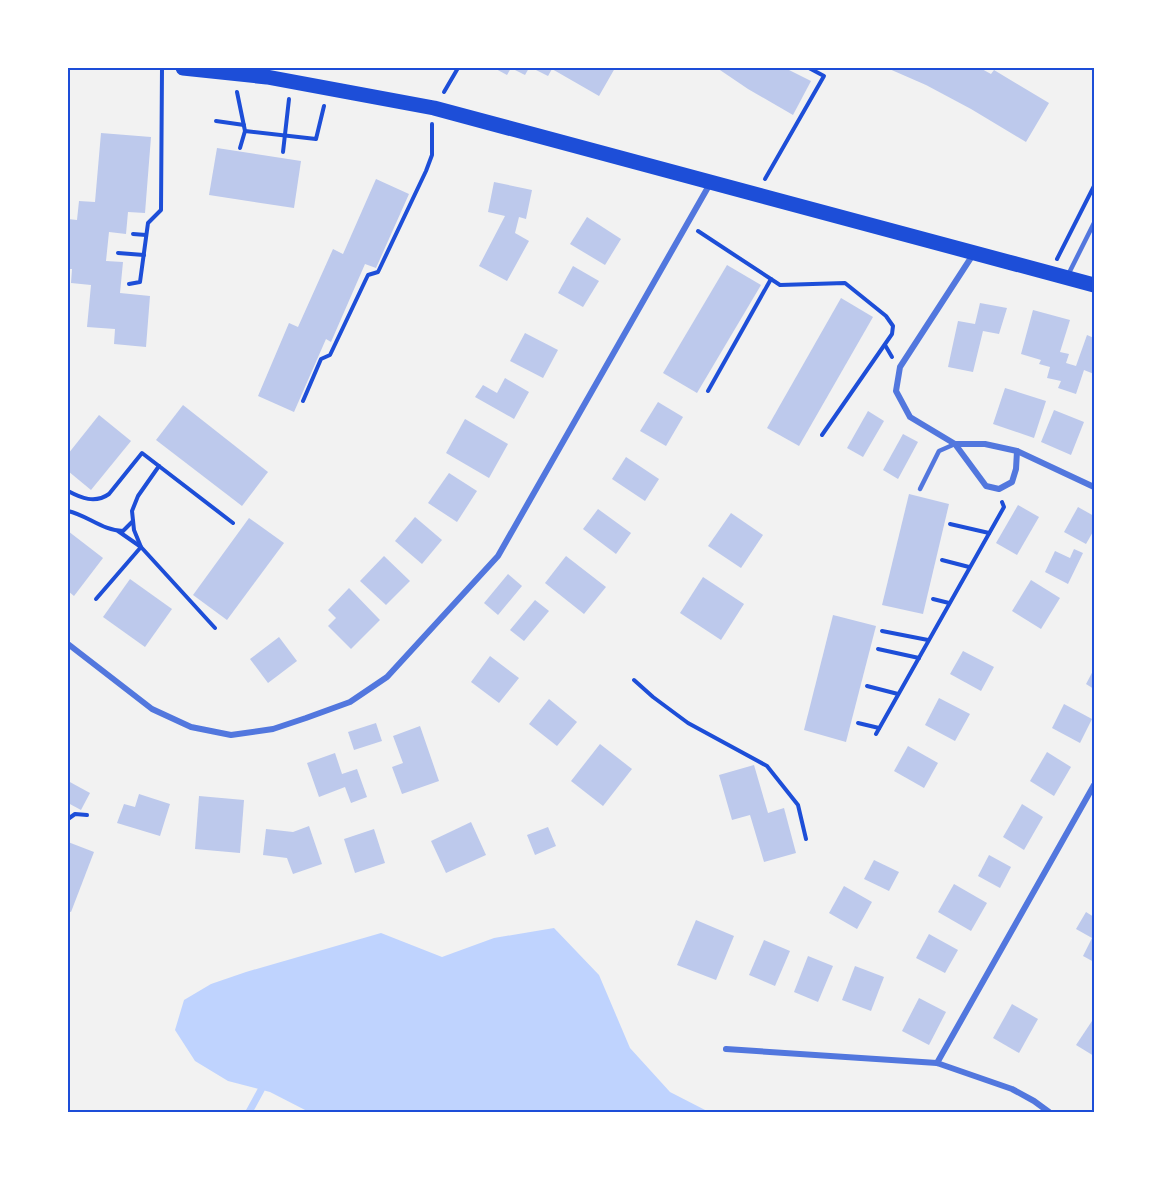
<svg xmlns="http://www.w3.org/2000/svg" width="1162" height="1180" font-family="'Open Sans',sans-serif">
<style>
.water{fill:#bfd3fe}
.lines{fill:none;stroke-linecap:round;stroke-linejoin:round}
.stream{stroke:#bfd3fe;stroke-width:7}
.building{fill:#bdc9ec}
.path{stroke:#1d4ed8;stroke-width:4}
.service{stroke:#5277de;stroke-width:4.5}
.minor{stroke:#5277de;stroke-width:6}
.primary{stroke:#1d4ed8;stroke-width:15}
.neatline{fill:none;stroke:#1d4ed8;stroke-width:2}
</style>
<rect width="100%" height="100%" fill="#f2f2f2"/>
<polygon class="water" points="554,928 599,975 630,1048 670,1092 709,1112 309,1112 270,1092 228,1081 195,1061 175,1030 184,1000 211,984 246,972 381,933 442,957 494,938"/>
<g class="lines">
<polyline class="stream" points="249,1112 261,1090"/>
</g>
<g class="building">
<polygon points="494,68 529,68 525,75 511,68 507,75"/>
<polygon points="532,68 615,68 599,96 552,69 548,76"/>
<polygon points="717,68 785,68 811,81 793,115 748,89"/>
<polygon points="887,68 980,68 991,74 994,70 1049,103 1026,142 971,109 926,85"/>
<polygon points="101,133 151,137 145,213 128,212 126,234 109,232 106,261 123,262 120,293 150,296 146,347 114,344 115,329 87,327 91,285 71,283 72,269 68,269 68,219 77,220 79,201 95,202"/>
<polygon points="217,148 301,161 294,208 209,195"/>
<polygon points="376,179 409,194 376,268 365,264 331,342 326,339 294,412 258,396 289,323 298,327 333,249 343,254"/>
<polygon points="494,182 532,190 526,219 519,217 515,233 529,241 507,281 479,266 505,216 488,212"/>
<polygon points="587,217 621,239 605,265 570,244"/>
<polygon points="727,265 761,285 697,393 663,373"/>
<polygon points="573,266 599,281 583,307 558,293"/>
<polygon points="841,298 873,317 799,446 767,428"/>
<polygon points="980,303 1007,308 999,334 983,331 973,372 948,367 958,321 975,324"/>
<polygon points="1033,310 1070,320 1060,352 1069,354 1066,363 1076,366 1087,335 1094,338 1094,374 1084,370 1076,394 1058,388 1061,381 1047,378 1050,367 1039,364 1041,360 1021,354"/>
<polygon points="525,333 558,350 543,378 510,361"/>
<polygon points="505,378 529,392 514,419 475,397 483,385 497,393"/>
<polygon points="1005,388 1046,401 1034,438 993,424"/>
<polygon points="658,402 683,417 666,446 640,431"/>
<polygon points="183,405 268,472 242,506 156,440"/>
<polygon points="1054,410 1084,422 1071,455 1041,442"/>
<polygon points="868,411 884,421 863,457 847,448"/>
<polygon points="99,415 131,441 91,490 68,471 68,454"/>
<polygon points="465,419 508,444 489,478 446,453"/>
<polygon points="903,434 918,442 898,479 883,470"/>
<polygon points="626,457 659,479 645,501 612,479"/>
<polygon points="449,473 477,491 457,522 428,503"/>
<polygon points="909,494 949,504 923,614 882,605"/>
<polygon points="1018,505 1039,517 1017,555 996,543"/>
<polygon points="1078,507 1094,516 1094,530 1086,544 1064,532"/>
<polygon points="598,509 631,533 616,554 583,529"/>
<polygon points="731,513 763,535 741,568 708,546"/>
<polygon points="415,517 442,540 422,564 395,541"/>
<polygon points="249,518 284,543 227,620 193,595"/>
<polygon points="68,531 103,558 74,596 68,591"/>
<polygon points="1074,549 1083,553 1068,584 1045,572 1055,551 1070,558"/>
<polygon points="384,556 410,581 386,605 360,581"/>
<polygon points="566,556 606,587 584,614 545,583"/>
<polygon points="508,574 522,586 498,615 484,603"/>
<polygon points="703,577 744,604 721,640 680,613"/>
<polygon points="130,579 172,609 145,647 103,617"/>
<polygon points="1031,580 1060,598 1041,629 1012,611"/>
<polygon points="349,588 380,620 351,649 328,626 336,618 328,610"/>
<polygon points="535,600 549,611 524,641 510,630"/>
<polygon points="833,615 876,626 846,742 804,730"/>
<polygon points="279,637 297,661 268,683 250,659"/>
<polygon points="963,651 994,667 981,691 950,674"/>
<polygon points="490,656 519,678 499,703 471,682"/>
<polygon points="1094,669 1094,689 1086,684"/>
<polygon points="939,698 970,714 955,741 925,725"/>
<polygon points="549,699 577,722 557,746 529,724"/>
<polygon points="1064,704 1092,719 1080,743 1052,728"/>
<polygon points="376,723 382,741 354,750 348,732"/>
<polygon points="420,726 439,781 402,794 392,767 403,763 393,736"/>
<polygon points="600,744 632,769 603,806 571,781"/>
<polygon points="908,746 938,763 924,788 894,771"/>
<polygon points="1047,752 1071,767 1054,796 1030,781"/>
<polygon points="335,753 342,774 357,769 367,797 351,803 345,787 319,797 307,763"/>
<polygon points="754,765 768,813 784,808 796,853 764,862 750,815 732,820 719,775"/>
<polygon points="68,781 90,793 81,810 68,803"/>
<polygon points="139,794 170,804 160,836 117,823 124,804 135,807"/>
<polygon points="199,796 244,800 240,853 195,849"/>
<polygon points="1022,804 1043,817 1024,850 1003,837"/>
<polygon points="471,822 486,855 446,873 431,841"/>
<polygon points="309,826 322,864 293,874 287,858 263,855 266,829 293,832"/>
<polygon points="548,827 556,846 535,855 527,835"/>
<polygon points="374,829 385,863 355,873 344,839"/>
<polygon points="68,842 94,852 71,912 68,911"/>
<polygon points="989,855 1011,867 1000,888 978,876"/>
<polygon points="874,860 899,872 889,891 864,879"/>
<polygon points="954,884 987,903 971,931 938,912"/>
<polygon points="844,886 872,902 857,929 829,913"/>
<polygon points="1086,912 1094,917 1094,962 1083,956 1092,938 1076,929"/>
<polygon points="696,920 734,936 716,980 677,965"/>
<polygon points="929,934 958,950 945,973 916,958"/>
<polygon points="764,940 790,951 775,986 749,975"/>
<polygon points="808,956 833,966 818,1002 794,992"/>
<polygon points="855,966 884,977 871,1011 842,1000"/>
<polygon points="919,998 946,1012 929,1045 902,1031"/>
<polygon points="1012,1004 1038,1019 1019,1053 993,1038"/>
<polygon points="1092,1021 1094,1023 1094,1056 1076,1045"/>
</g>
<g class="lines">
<g class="path">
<polyline points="237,92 245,131 316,139 324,106"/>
<polyline points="444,92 458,68"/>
<polyline points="216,121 244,125"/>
<polyline points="240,148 245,131"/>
<polyline points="283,152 289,99"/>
<polyline points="765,179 824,76 809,68"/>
<polyline points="698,231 780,285 845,283 886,316 893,326 892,334 822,435"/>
<polyline points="133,234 146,235"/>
<polyline points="118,253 144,255"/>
<polyline points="1057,259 1094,186"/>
<polyline points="129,284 140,282 148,223 161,210 162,68"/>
<polyline points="885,345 892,357"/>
<polyline points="708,391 771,279"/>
<polyline points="303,401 321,359 330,355 368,275 378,272 426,171 432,155 432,124"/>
<polyline points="159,466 138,496 132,511 134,530 141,547 215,628"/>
<path d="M68 491C81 498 95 504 109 494L142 453 233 523"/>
<path d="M68 511C87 515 103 531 123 531L133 521"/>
<polyline points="950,524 989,533"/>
<polyline points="942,560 969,567"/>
<polyline points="96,599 141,547 118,531"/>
<polyline points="933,599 949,603"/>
<polyline points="882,631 928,640"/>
<polyline points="878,649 919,658"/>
<polyline points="634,680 653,697 688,723 767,766 798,805 806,839"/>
<polyline points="867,686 898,694"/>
<polyline points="858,723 879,728"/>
<polyline points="876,734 1004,507 1002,502"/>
<polyline points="68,819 75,814 87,815"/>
</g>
<g class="service">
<polyline points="1068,275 1094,223"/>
<polyline points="920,489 939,451 955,444"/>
</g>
<g class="minor">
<polyline points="955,444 986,486 999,489 1012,482 1016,469 1017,451 985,444 955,444 910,417 896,391 900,367 974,253"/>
<polyline points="1017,451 1094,487"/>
<polyline points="68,644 152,709 191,727 231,735 273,729 306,718 350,702 387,677 498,556 711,182"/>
<polyline points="726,1049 937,1063 1012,1089 1034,1101 1049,1112"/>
<polyline points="937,1063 1094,785"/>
</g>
<polyline class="primary" points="183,68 267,77 434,108 1094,285"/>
</g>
<rect width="1162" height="1180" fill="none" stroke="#ffffff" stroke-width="138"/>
<rect x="69" y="69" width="1024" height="1042" class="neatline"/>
</svg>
